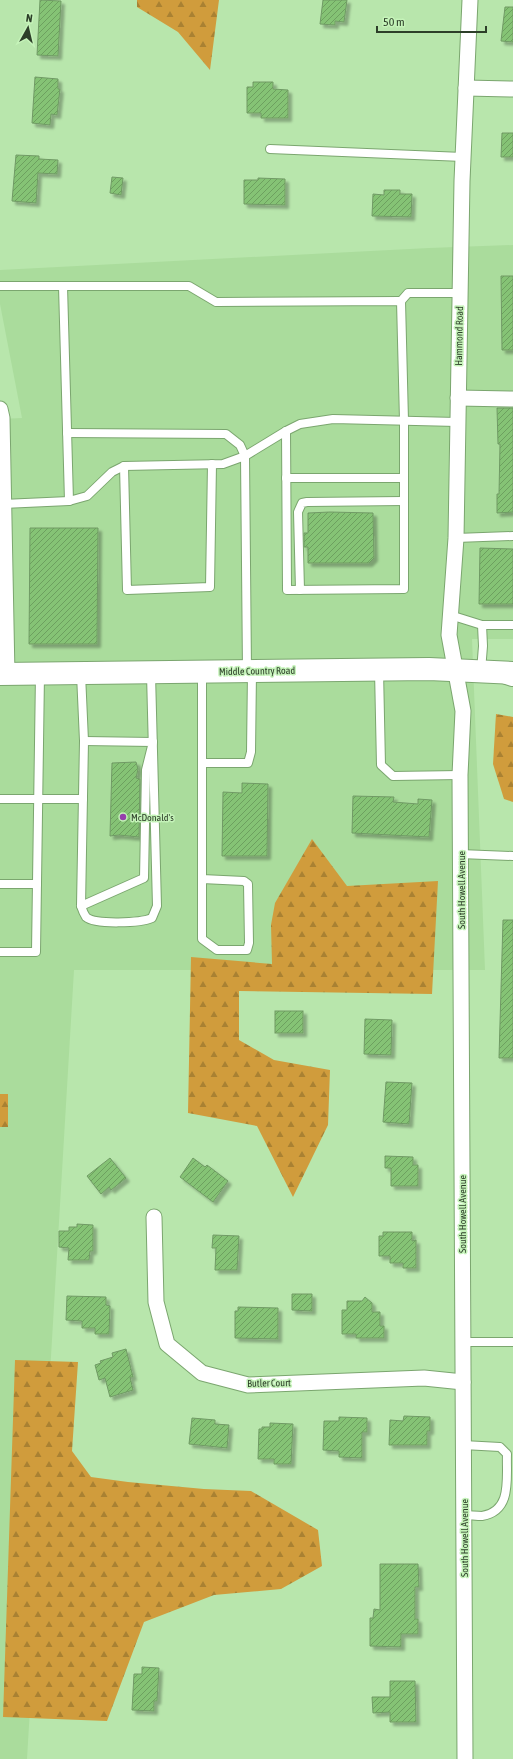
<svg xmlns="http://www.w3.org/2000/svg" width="513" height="1759" font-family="'Asap Condensed',sans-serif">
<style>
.built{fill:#aadc9c}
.forest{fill:url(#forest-firs)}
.building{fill:url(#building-hatch);stroke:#709a65;filter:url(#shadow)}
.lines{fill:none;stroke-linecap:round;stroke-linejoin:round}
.lane-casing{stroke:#7ba66f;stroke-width:10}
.street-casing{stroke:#7ba66f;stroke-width:17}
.primary-casing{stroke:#7ba66f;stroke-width:24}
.highway-casing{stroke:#7ba66f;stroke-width:24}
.lane{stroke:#fff;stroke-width:8}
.street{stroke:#fff;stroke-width:15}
.primary{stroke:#fff;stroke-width:22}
.highway{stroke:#fff;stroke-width:22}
.poi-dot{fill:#963fac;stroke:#c5f3b9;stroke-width:1.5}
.labels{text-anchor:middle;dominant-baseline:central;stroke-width:3;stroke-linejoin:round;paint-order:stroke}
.street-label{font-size:10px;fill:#2d3f29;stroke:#c5f3b9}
.poi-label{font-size:10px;fill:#2d3f29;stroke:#c5f3b9;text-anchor:start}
</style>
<defs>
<pattern id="forest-firs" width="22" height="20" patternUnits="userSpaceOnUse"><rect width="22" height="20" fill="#d09c3c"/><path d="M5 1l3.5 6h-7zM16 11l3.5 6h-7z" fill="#a98132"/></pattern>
<pattern id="building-hatch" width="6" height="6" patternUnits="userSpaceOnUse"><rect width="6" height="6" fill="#85c374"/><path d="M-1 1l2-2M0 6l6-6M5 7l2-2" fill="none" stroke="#6da05f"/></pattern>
<filter id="shadow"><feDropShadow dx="3.5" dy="3.5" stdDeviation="1" flood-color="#0004"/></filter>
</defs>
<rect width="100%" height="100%" fill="#b8e6ac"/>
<polygon class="built" points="513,245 513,639 472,639 485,970 74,970 27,1759 0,1759 0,419 22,418 0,304 0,270 429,248"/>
<g class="forest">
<polygon points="137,0 219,0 210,70 178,32 137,7"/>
<polygon points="496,714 513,717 513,802 504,799 493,764"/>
<polygon points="312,839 347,886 438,881 432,994 239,991 239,1040 274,1060 330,1070 328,1125 293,1197 257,1126 188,1113 191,957 272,964 271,925 275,903"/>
<rect x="0" y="1094" width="8" height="33"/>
<polygon points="15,1360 78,1362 72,1451 91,1477 128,1482 204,1489 251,1491 318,1530 322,1566 281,1589 214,1595 144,1622 107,1721 3,1717"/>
</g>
<g class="building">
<polygon points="40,0 61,1 58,56 37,55"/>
<polygon points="323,0 347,0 344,22 335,21 335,25 320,24"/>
<polygon points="505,7 513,7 513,42 501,41"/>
<polygon points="35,77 58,79 58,89 60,89 57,115 51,114 50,125 32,123"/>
<polygon points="253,82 273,82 273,89 288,90 288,118 261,118 261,113 247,113 247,87 253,87"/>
<polygon points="502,133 513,133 513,157 501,157"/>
<polygon points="16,155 39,156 39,159 58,160 57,174 38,173 36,203 12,201"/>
<polygon points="112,177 123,178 121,195 110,193"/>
<polygon points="258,178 285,179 285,205 244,204 244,180 258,180"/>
<polygon points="384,190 400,190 400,194 412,194 411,217 372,216 373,194 384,195"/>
<polygon points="501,276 513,276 513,350 502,350"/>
<polygon points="497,408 513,408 513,512 497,513 497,494 499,494 500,444 498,444"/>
<polygon points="330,512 373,513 374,558 369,563 308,563 308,547 304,547 304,533 308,533 308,513"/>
<polygon points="30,528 98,528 97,644 29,644"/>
<polygon points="480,548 513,549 513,604 479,604"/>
<polygon points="136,762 138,769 136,778 140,779 139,837 119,835 110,836 112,763"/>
<polygon points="242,783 268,784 267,856 222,856 223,792 242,793"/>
<polygon points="353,796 394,797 393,802 418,804 418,799 432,800 429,837 352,833"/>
<polygon points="503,920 513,920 513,1058 499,1058"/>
<rect x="275" y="1011" width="28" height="22"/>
<polygon points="365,1019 392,1020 391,1055 364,1054"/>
<polygon points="386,1082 412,1083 409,1124 383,1122"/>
<polygon points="385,1156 413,1157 413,1165 418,1165 418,1186 391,1186 391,1168 385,1168"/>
<polygon points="110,1158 126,1178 111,1190 109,1187 101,1194 87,1176"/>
<polygon points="193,1158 205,1167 207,1165 228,1181 213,1202 180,1177"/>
<polygon points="77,1224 93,1225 93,1251 90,1251 89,1260 68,1260 69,1248 59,1247 59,1231 69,1231 69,1227 77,1227"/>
<polygon points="383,1232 412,1232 412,1241 416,1240 416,1268 403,1268 403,1263 390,1263 390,1256 379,1256 379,1236 383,1236"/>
<polygon points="213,1235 239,1236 237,1270 215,1270 216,1248 212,1248"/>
<polygon points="292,1294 312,1294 312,1311 292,1310"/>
<polygon points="67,1296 106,1297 106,1305 110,1306 109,1334 95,1334 95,1328 82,1328 82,1321 66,1320"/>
<polygon points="365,1297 372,1303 372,1312 380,1312 380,1326 384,1326 384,1338 356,1338 356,1334 342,1334 342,1310 347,1310 347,1301 362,1301"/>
<polygon points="238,1307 278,1308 278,1339 235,1338 235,1311 238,1311"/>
<polygon points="126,1349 133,1377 130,1377 133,1390 110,1397 105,1378 99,1380 95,1365 101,1363 100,1361 113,1357 112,1353"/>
<polygon points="404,1416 430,1417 430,1431 427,1431 427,1445 389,1445 390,1420 403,1421"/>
<polygon points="339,1417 367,1418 367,1432 362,1432 362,1458 339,1457 339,1451 323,1450 324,1421 339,1421"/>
<polygon points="192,1418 215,1420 215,1424 229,1425 227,1448 189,1444"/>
<polygon points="270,1423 293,1424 291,1464 274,1464 274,1459 258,1459 259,1429 262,1429 262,1427 270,1427"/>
<polygon points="380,1564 418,1564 419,1587 415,1587 415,1619 418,1619 418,1634 401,1634 401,1647 370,1646 370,1618 373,1618 374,1609 380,1610"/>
<polygon points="142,1667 159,1668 157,1701 154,1701 154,1711 132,1710 134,1674 142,1674"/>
<polygon points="390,1681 415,1681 416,1722 390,1722 390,1712 373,1713 372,1697 390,1697"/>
</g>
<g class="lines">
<g class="lane-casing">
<g id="lane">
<polyline points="270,149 463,157"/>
<polyline points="0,286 189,286 216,302 401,301 404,421 404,589 287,590 286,431"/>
<polyline points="63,286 69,501"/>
<polyline points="401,301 408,293 460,293"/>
<polyline points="67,433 226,434 240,445 245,456 247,671"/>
<polyline points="124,466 127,590 210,587 212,464"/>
<polyline points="286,478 404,478"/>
<polyline points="3,504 69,501 87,496 112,472 124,466 223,464 245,456 286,431 300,424 333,419 457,422"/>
<polyline points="456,538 513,536"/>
<polyline points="300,590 298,512 302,503 307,502 404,501"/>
<polyline points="450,615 482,625 513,625"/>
<polyline points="379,670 381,765 393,776 460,775"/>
<polyline points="481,671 483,646 482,625"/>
<path d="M81 674 84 741 81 906C82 909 84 914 86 917 95 925 141 923 152 918L157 906 151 674"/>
<polyline points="202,763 248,763 251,752 252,672"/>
<polyline points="0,799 83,799"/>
<polyline points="460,854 513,856"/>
<polyline points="202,879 244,881 248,884 249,943 247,950 217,950 202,939 202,673"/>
<polyline points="0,884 37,884"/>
<polyline points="81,906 144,878 146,770 153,742 84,741"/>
<polyline points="0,952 36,952 40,674"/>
<polyline points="463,1342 513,1342"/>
<path d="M463 1445 500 1447 507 1454C506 1477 513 1511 482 1516 476 1516 470 1515 464 1515"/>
</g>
</g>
<g class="street-casing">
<g id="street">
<polyline points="466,88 513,89"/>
<polyline points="458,398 513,399"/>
<polyline points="0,409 2,418 7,675"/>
<polyline points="154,1217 156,1302 167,1344 202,1373 248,1385 424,1378 463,1382"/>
<polyline points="465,1759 460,775 463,711 449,635 456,538 462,181 470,0"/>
</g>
</g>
<g class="primary-casing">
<polyline id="primary" points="0,674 429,669 513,673"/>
</g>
<g class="highway-casing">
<polyline id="highway" points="507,673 513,675"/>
</g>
<use href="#lane" class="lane"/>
<use href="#street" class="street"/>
<use href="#primary" class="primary"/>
<use href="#highway" class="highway"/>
</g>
<circle class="poi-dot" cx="123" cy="817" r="4"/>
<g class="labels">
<g class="street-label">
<text transform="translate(459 336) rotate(-89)">Hammond Road</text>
<text transform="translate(257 671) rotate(-1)">Middle Country Road</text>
<text transform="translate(461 890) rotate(-90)">South Howell Avenue</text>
<text transform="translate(462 1214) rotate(-90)">South Howell Avenue</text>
<text transform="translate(269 1383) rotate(-1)">Butler Court</text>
<text transform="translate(464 1538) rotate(-90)">South Howell Avenue</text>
</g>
<g class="poi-label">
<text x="131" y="817">McDonald's</text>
</g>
</g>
<g transform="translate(28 28) rotate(8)" stroke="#c5f3b9" stroke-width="3" paint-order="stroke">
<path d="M0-3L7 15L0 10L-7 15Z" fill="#2d3f29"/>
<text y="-6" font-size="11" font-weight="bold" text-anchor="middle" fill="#2d3f29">N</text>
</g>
<path d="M377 26v6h109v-6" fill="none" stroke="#2d3f29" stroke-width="2"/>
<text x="383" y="26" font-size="12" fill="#2d3f29" stroke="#c5f3b9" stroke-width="3" paint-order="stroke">50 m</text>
</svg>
